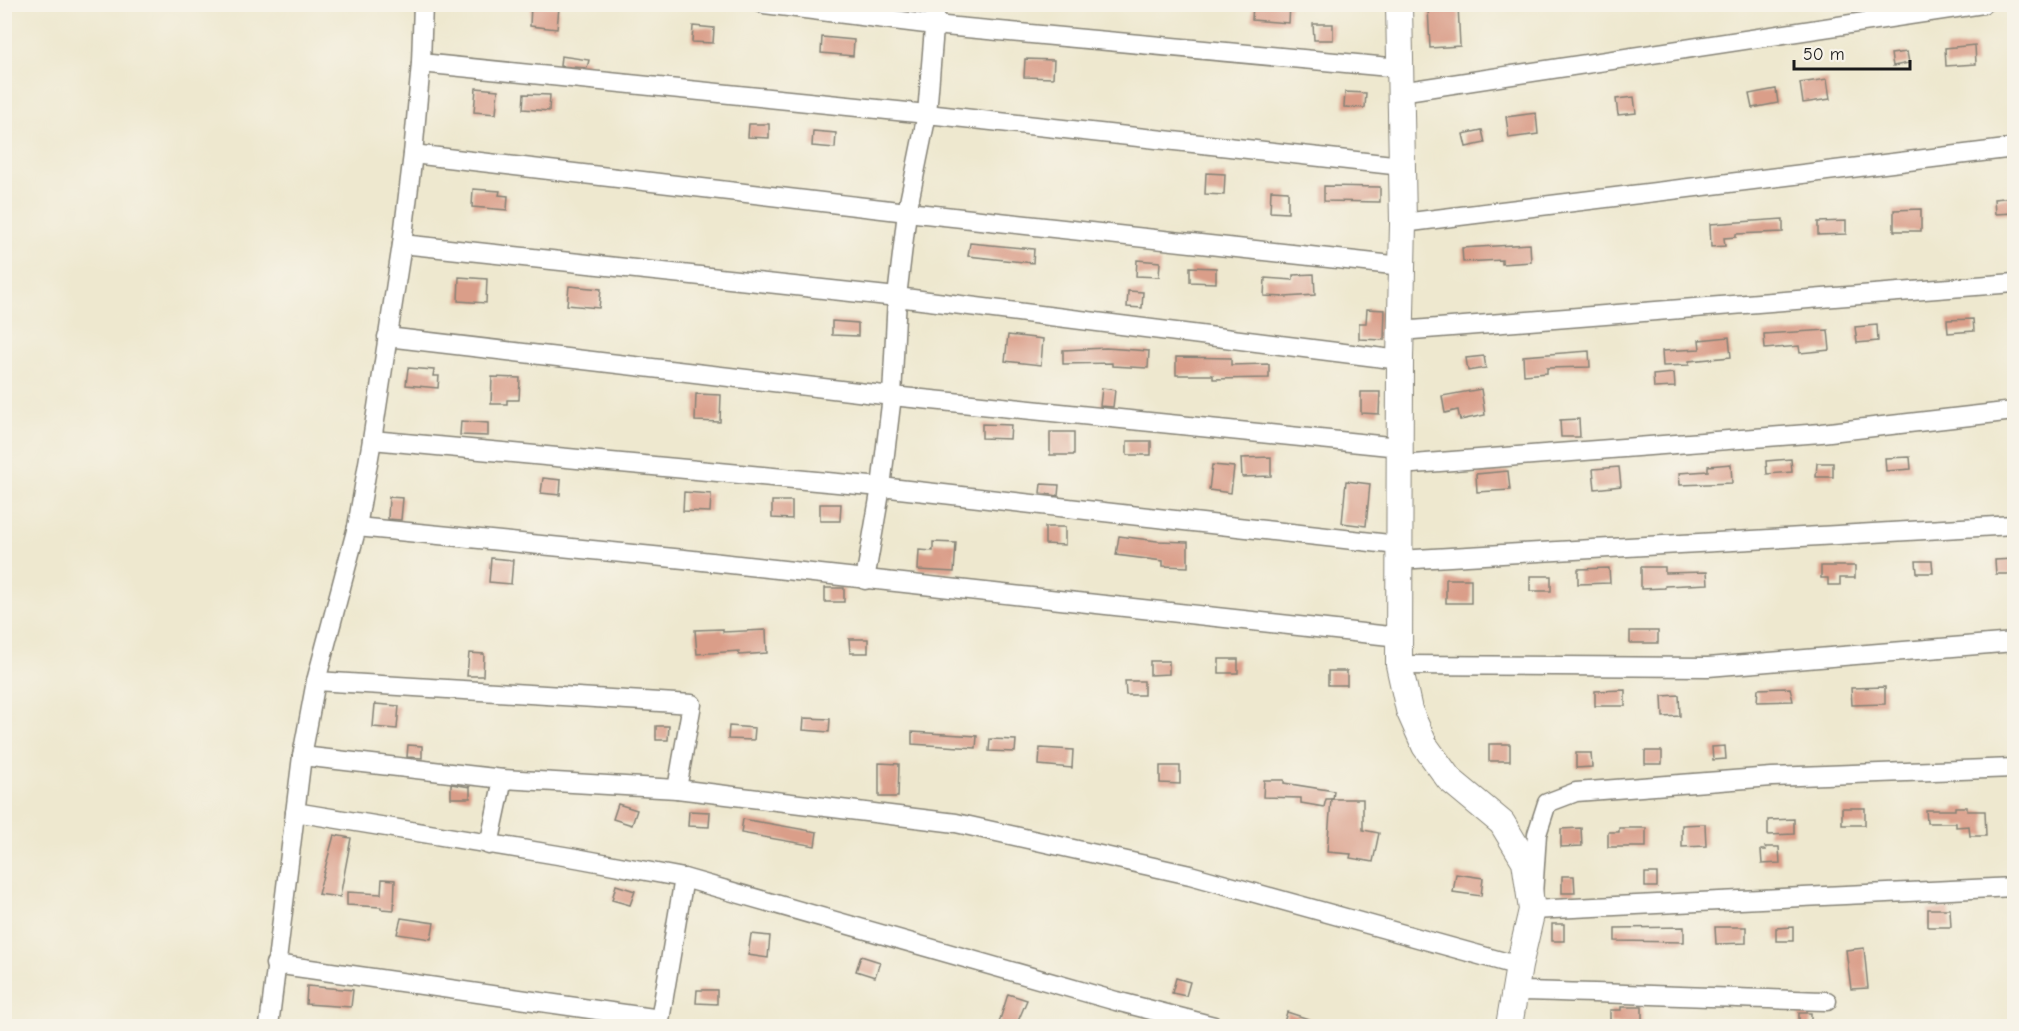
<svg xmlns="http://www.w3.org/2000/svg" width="2019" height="1031" font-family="'Comic Neue',sans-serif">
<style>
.building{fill:#da9e89}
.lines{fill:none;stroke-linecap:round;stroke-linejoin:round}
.street-casing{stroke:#858276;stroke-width:21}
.secondary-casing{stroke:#858276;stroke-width:28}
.street{stroke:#fff;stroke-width:18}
.secondary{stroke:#fff;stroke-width:26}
</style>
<rect width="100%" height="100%" fill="#f7f3e8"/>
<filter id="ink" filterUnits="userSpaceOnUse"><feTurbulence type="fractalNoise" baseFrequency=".0167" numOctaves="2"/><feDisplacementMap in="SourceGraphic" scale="12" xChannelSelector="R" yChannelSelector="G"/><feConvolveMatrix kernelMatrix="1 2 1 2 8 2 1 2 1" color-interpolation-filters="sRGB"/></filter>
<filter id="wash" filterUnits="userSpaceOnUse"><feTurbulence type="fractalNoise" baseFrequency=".008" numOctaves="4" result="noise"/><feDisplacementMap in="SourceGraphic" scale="24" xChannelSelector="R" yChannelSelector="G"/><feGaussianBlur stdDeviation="1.35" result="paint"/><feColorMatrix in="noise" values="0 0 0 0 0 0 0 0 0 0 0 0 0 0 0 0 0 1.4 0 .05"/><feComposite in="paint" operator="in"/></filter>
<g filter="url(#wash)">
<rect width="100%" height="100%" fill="#eee8cf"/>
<g id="blocks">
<g class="building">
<polygon points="1253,4 1290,4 1289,23 1252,20"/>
<polygon points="531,5 559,7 557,29 530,26"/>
<polygon points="1458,5 1460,46 1430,48 1428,7"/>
<polygon points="1313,24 1333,24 1333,40 1314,40"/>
<polygon points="693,26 714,28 713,43 692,42"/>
<polygon points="822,37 854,40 853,56 821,53"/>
<polygon points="1975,45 1976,64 1946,66 1945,48"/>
<polygon points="1907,52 1909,63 1893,66 1891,54"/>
<polygon points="561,56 589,60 587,68 560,66"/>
<polygon points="1025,59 1054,60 1053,78 1024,77"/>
<polygon points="1827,79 1830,99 1803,103 1800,83"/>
<polygon points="476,88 498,90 496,114 474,112"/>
<polygon points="1776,89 1778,103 1752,108 1749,94"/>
<polygon points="1345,92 1366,93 1365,108 1344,107"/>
<polygon points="524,94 550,95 549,111 523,109"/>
<polygon points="1634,97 1636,113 1618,115 1616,99"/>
<polygon points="1536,113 1538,134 1509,138 1506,117"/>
<polygon points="749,124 769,124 769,138 748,137"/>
<polygon points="1482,130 1485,143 1466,147 1463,134"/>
<polygon points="813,131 836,133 835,148 812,146"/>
<polygon points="1206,173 1225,174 1224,195 1205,194"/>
<polygon points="1324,186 1380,187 1380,202 1324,201"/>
<polygon points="473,189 500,191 499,195 508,196 507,210 472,207"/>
<polygon points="1271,190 1288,191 1288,213 1270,212"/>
<polygon points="2014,197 2014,213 1995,214 1994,199"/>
<polygon points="1921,209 1921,231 1894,231 1894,210"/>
<polygon points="1783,219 1783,232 1736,234 1736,237 1724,238 1725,246 1711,247 1710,224"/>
<polygon points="1846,221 1846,234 1818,235 1818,222"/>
<polygon points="970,243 1034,249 1033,263 968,256"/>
<polygon points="1530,244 1531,262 1502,264 1502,260 1463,262 1462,248"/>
<polygon points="1137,260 1160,262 1159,277 1136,276"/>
<polygon points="1190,267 1216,268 1216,283 1190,282"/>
<polygon points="1314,274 1315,295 1285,297 1264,296 1265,278 1293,280 1293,275"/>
<polygon points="459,277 487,279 486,303 458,301"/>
<polygon points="569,286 601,289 599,308 567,305"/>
<polygon points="1128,291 1143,292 1142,308 1127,307"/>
<polygon points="1367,309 1385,310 1384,340 1359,339 1359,323 1366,323"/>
<polygon points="1973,319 1974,331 1948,333 1947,320"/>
<polygon points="832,321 858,323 858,336 832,335"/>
<polygon points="1877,325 1878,341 1857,343 1855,327"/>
<polygon points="1828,330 1830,350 1800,353 1799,346 1765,349 1764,334"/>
<polygon points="1008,335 1043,339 1041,365 1005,361"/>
<polygon points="1729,337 1731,357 1689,361 1689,365 1663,366 1662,351 1700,349 1699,340"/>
<polygon points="1106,348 1149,351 1148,368 1112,366 1112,363 1063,364 1063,350"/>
<polygon points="1589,351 1590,367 1547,368 1547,373 1524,375 1523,356"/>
<polygon points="1484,356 1486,368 1468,371 1466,358"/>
<polygon points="1176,357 1231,358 1231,365 1269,364 1269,378 1213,379 1213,375 1176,375"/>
<polygon points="408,368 434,370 433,376 439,376 438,388 406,385"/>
<polygon points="1674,373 1675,387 1654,388 1653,375"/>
<polygon points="492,377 520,378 519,400 507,400 507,404 491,404"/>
<polygon points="1102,388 1115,390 1113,407 1100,406"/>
<polygon points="1481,389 1485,415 1460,420 1458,410 1445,413 1442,396"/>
<polygon points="1361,392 1380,392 1379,414 1361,413"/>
<polygon points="696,394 721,395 720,422 695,421"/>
<polygon points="1579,419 1580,437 1561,437 1560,420"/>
<polygon points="461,421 488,423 488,436 460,435"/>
<polygon points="982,424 1011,425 1010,439 982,438"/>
<rect x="1050" y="432" width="24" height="23"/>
<rect x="1127" y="441" width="24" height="14"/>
<polygon points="1271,457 1271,476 1242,477 1241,458"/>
<polygon points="1910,457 1911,469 1886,471 1885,458"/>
<polygon points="1791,459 1792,472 1767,474 1766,461"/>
<polygon points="1817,463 1833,463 1833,477 1816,477"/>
<polygon points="1731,464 1732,483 1680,485 1679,473 1708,471 1708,466"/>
<polygon points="1212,465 1234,467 1231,493 1209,490"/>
<polygon points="1619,467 1621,486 1595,489 1593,469"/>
<polygon points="1508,471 1510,490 1477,492 1476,474"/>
<polygon points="543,478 561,480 560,495 541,493"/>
<polygon points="1346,481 1370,484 1366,526 1342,523"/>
<polygon points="1041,484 1059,485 1058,496 1040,493"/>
<polygon points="684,492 711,494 710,512 683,511"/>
<polygon points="389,497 403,498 401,520 388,519"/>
<polygon points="772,501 792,501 792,519 772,518"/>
<polygon points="820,504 841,504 840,521 820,521"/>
<polygon points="1045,527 1065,527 1065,545 1045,544"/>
<polygon points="1119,536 1157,541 1188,542 1188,567 1163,566 1163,561 1116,555"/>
<polygon points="933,542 956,543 954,572 918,570 919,550 933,551"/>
<polygon points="491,558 513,560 511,584 489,582"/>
<polygon points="2014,559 2014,574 1996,574 1995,560"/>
<polygon points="1916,561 1932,561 1933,573 1917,573"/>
<polygon points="1821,566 1855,566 1855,578 1840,578 1840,585 1828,585 1828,578 1821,578"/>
<polygon points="1641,567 1665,567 1665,573 1707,572 1708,584 1665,586 1665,588 1641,589"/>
<polygon points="1609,568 1610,583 1578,584 1578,569"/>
<rect x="1530" y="576" width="21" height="15"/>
<rect x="1446" y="579" width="25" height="24"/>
<rect x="825" y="588" width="19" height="14"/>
<polygon points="723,629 723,632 766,630 767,653 739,655 739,651 697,654 695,630"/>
<rect x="1630" y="631" width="28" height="12"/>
<polygon points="849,639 868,639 868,653 850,653"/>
<polygon points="469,653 484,654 483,676 467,676"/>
<rect x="1219" y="659" width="19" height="14"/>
<polygon points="1150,661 1169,661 1169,674 1150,675"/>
<rect x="1328" y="671" width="19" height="14"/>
<polygon points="1125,681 1144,681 1144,695 1126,695"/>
<polygon points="1885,687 1885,704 1852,705 1851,688"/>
<polygon points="1790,688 1793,701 1757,702 1758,689"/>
<polygon points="1625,690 1625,706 1595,706 1595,691"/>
<polygon points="1679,695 1680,716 1663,717 1662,696"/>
<polygon points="375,704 399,706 397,729 373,727"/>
<polygon points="804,718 830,719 829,732 803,730"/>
<polygon points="656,726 669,726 668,740 656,740"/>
<polygon points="729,726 755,728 754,740 728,739"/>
<polygon points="912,732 977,736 976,748 912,744"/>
<polygon points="990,739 1016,740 1015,752 989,751"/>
<rect x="1489" y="744" width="21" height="17"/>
<polygon points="408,745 422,746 422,758 407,757"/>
<polygon points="1725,746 1726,759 1713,760 1712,747"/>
<polygon points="1040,748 1073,750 1072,768 1039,765"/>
<rect x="1645" y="751" width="17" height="13"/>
<polygon points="1576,753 1591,753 1592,767 1576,768"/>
<polygon points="879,763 899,764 898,797 879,797"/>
<polygon points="1160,766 1180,766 1180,784 1160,783"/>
<polygon points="1264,780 1284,780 1284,783 1334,791 1333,799 1326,799 1324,807 1301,803 1301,798 1263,797"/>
<polygon points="451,784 470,787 470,798 451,798"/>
<polygon points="1331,799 1363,799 1363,830 1379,833 1373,862 1350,858 1351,854 1327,852"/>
<polygon points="618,804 637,810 632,825 613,819"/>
<polygon points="1955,807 1967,807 1967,811 1985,811 1986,836 1970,836 1969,826 1956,827 1956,823 1927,823 1926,810 1955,810"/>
<rect x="1842" y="808" width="23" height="17"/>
<polygon points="689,811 710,812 709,827 688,826"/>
<polygon points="743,819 817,832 815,846 741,833"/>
<polygon points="1794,819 1794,834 1768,835 1768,820"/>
<polygon points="1705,824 1706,846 1682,847 1682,825"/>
<polygon points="1581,828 1582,846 1561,847 1561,829"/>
<polygon points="1619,828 1646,828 1646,847 1608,847 1608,832 1619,832"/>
<polygon points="334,835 351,838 340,897 318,894"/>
<polygon points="1765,847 1779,847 1780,863 1762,864 1761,850 1766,850"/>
<rect x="1645" y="873" width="12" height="14"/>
<polygon points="1456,874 1483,878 1481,896 1453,892"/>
<polygon points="1562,876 1574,876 1575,893 1562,893"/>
<polygon points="382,879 395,880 394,910 381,909 381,907 347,905 347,892 381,894"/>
<polygon points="616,885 635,891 630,905 612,900"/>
<polygon points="1928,909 1950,909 1951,927 1928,927"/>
<polygon points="401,918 434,923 431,939 397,934"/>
<rect x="1552" y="924" width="12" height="17"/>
<polygon points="1684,927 1684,942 1615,941 1615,928"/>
<polygon points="1715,927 1746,927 1746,943 1716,944"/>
<polygon points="1793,927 1793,941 1776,941 1776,928"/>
<polygon points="751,934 770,936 768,958 748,955"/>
<polygon points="1864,948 1868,988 1851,989 1846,950"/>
<polygon points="861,956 880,962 875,977 856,971"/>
<polygon points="1176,978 1190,982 1186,996 1172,993"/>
<polygon points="307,986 353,990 351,1007 306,1004"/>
<polygon points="697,990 717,990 717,1004 696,1003"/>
<polygon points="1008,994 1027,1000 1016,1026 998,1026"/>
<polygon points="1621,1007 1642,1007 1642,1024 1610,1024 1610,1010 1621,1010"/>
<polygon points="1287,1012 1324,1024 1324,1026 1283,1026"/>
<rect x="1799" y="1013" width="12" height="13"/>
</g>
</g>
</g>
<g filter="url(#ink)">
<use href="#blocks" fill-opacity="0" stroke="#858276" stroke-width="1.5"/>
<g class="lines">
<g class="street-casing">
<g id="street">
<polyline points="764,4 934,25 1400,68"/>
<polyline points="421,63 927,114 1402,166"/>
<polyline points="1400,92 1983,4"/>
<polyline points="413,154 907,212 1402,266"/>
<polyline points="1403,223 2014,148"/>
<polyline points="402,244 897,297 1400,360"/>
<polyline points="1400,331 2014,283"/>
<polyline points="387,337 892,396 1399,447"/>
<polyline points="372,440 881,487 1398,545"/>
<polyline points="1400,465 1821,433 2014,411"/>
<polyline points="357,527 684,559 1399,637"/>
<polyline points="1398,560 2014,525"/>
<polyline points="865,580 881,487 892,396 897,297 907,212 927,114 936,4"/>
<polyline points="1399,665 1708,667 2014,642"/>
<polyline points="316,681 692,704 677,789"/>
<polyline points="302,756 503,779 677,789 956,823 1190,875 1519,966"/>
<polyline points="2014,768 1772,777 1576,792 1547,803 1537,834 1532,910 2014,887"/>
<polyline points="295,812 576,858 684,878 1116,1001 1214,1026"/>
<polyline points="489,845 503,779"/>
<polyline points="275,964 660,1019"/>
<path d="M1515 991C1619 993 1723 998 1827 1001"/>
<polyline points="269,1026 302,756 316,681 357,527 372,440 402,244 413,154 421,63 423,4"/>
<polyline points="659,1026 684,878"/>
</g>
</g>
<g class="secondary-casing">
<polyline id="secondary" points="1399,4 1403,223 1400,360 1399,665 1409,710 1425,746 1449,779 1502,823 1525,861 1532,910 1519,966 1509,1026"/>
</g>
<use href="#street" class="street"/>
<use href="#secondary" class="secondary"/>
</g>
</g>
<rect width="2019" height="1031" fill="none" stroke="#f7f3e8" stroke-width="24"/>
<path d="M1794 60v9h116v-9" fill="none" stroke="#1c1c1c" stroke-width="3"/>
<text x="1803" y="60" font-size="18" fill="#1c1c1c" stroke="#f7f3e8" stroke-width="4.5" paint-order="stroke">50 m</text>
</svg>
